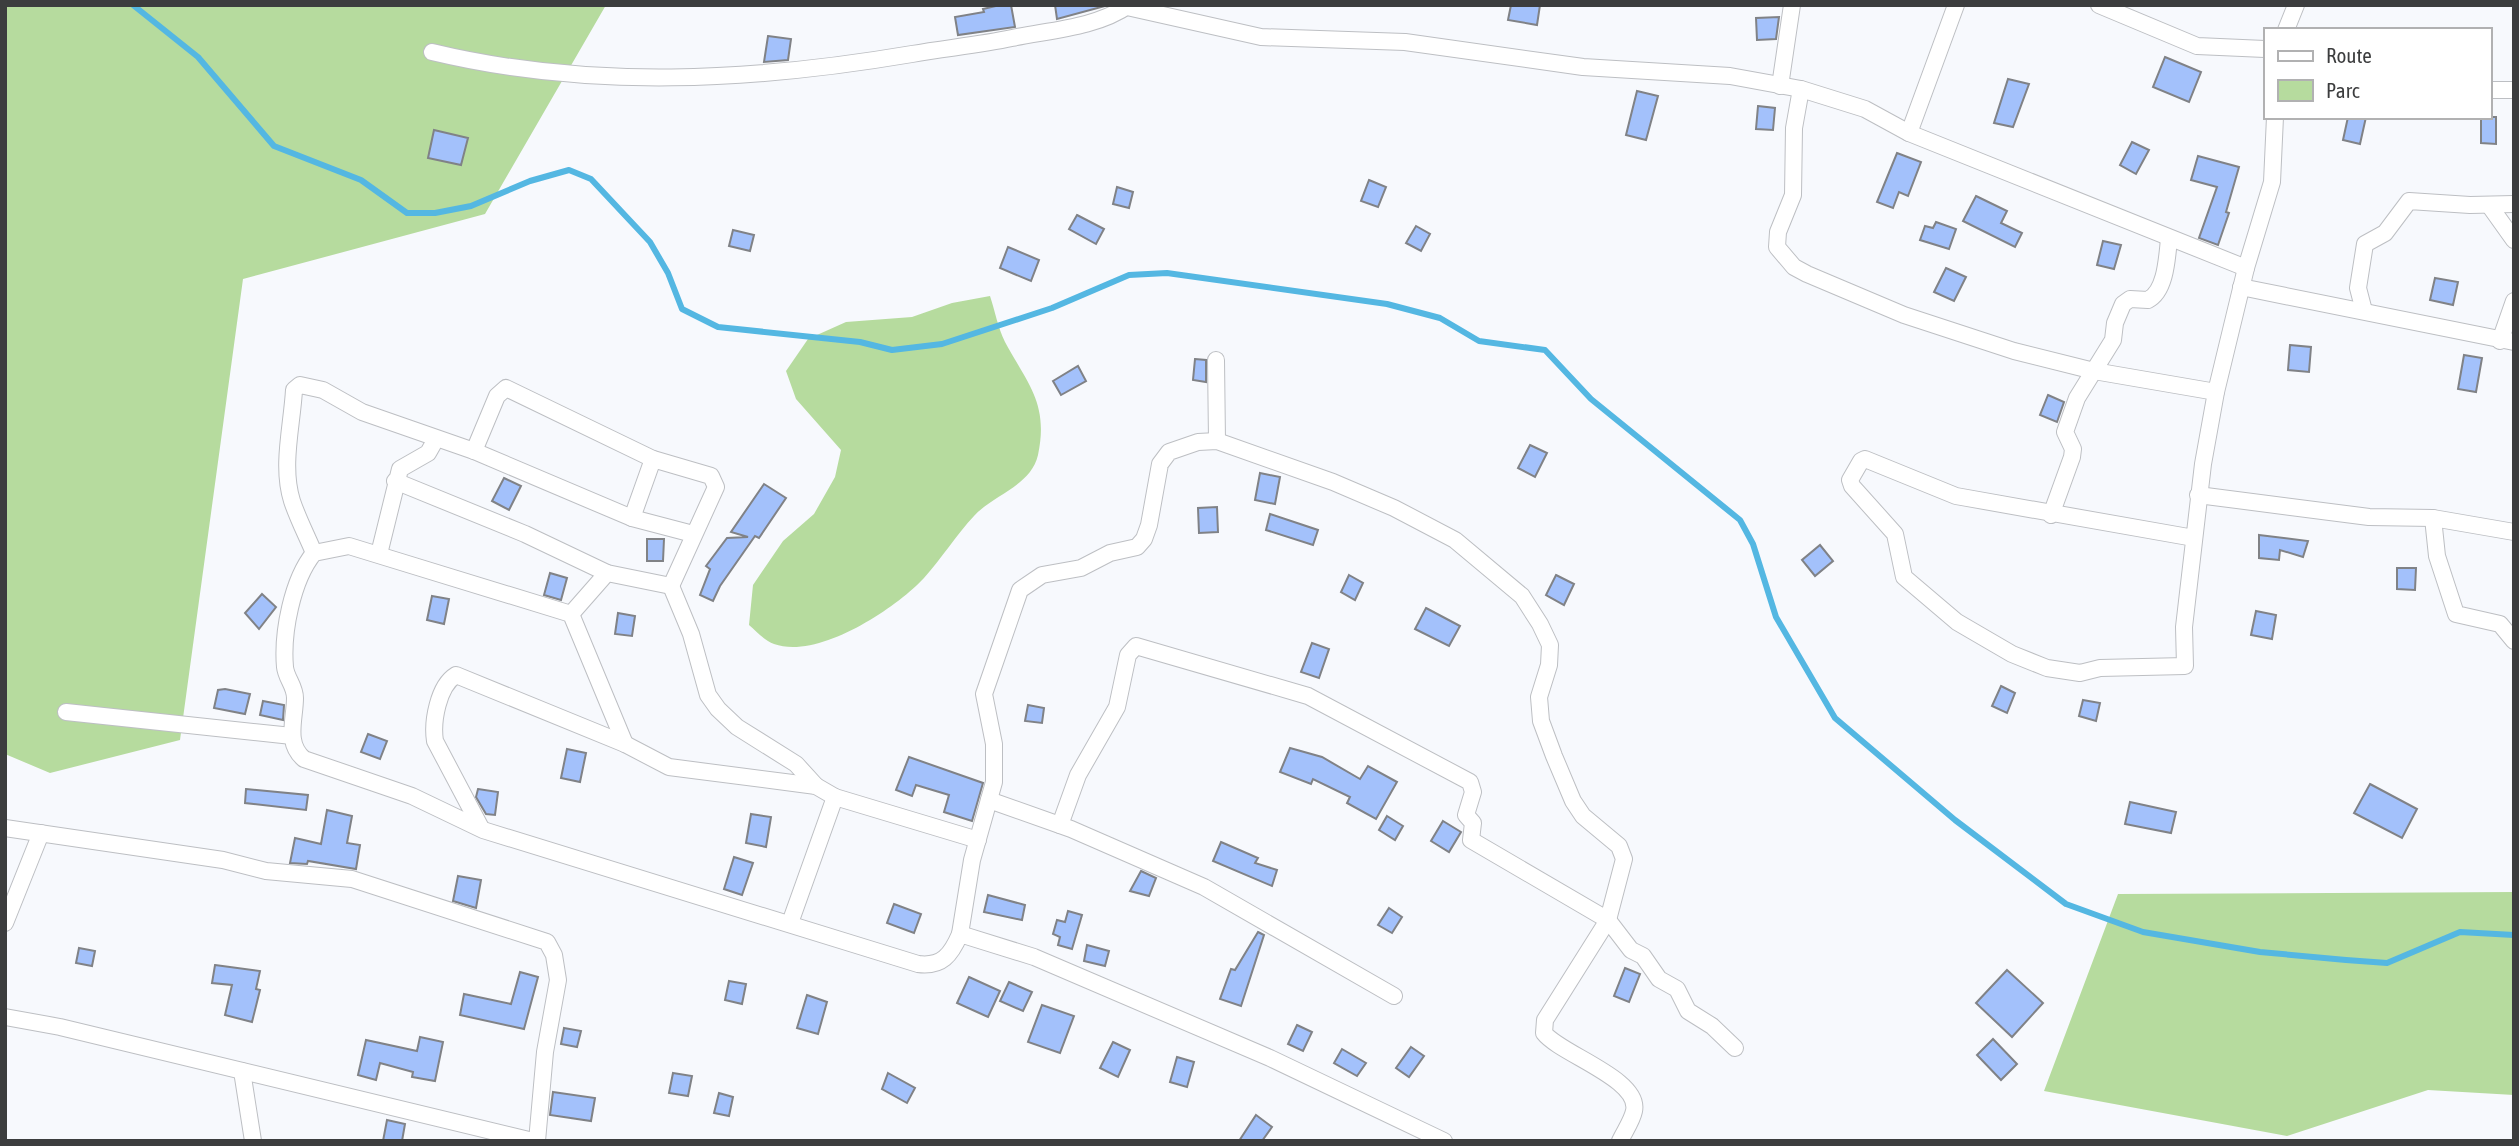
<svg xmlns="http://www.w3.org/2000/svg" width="2519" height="1146" font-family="'Asap Condensed',sans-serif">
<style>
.green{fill:#b6db9e}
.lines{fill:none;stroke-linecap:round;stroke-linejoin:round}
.stream{stroke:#54b7e2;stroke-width:6}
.building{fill:#a3c1fb;stroke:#808286;stroke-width:2}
.minor-casing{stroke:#bdbfc3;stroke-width:18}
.minor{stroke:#fff;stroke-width:16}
</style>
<rect width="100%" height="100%" fill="#f7f9fd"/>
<g class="green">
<polygon points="5,5 606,5 485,214 243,279 180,740 50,773 5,754"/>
<path d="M990 296C995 311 998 328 1005 342 1027 383 1049 403 1038 455 1031 486 993 495 974 516 956 535 942 558 924 578 895 609 818 660 774 644 765 641 756 631 749 625L753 585 783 541 814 514 835 477 841 450 796 399 786 371 808 339 846 322 912 317 952 303Z"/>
<polygon points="2514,892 2514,1095 2428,1090 2287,1136 2044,1091 2118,894"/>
</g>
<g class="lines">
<polyline class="stream" points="133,5 198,57 274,146 361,180 407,213 435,213 471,206 530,181 569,170 591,179 650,242 668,273 682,309 718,327 860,342 892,350 942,344 1052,308 1129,275 1167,273 1387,304 1440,318 1479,341 1545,350 1591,399 1740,520 1753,544 1776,617 1835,718 1955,820 2066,904 2143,932 2260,952 2346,960 2387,963 2460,932 2514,935"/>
</g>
<g class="building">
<polygon points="1000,5 1011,5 1015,27 958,35 955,17 984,12 983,9"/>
<polygon points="1055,5 1105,5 1105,6 1057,19"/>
<polygon points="1511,5 1540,5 1537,25 1508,20"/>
<polygon points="1779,17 1776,39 1757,40 1756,18"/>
<polygon points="768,36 791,39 788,60 764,62"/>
<polygon points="2165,57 2201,72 2189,102 2153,87"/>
<polygon points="2008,79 2029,84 2013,127 1994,123"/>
<polygon points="1637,91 1658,96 1646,140 1626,135"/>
<polygon points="1758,106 1775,108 1773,130 1756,129"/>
<polygon points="2348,117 2366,117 2360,144 2343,140"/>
<polygon points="2481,117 2496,117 2496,144 2481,143"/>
<polygon points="434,130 468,138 461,165 428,158"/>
<polygon points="2132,142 2149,150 2136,174 2120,165"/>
<polygon points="1897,153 1921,162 1908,196 1899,192 1893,208 1877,202"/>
<polygon points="2198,156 2239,167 2226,212 2229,213 2218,245 2199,238 2217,187 2191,180"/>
<polygon points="1369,180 1386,187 1378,207 1361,201"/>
<polygon points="1117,187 1133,192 1129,208 1113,204"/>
<polygon points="1976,196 2007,211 2001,223 2022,233 2015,247 1963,221"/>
<polygon points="1077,215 1104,229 1096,244 1069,229"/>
<polygon points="1936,222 1956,229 1949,249 1920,240 1925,226 1933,228"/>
<polygon points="1416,226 1430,234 1421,251 1406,243"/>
<polygon points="733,230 754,235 750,251 729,246"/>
<polygon points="2103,241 2121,245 2114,269 2097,265"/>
<polygon points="1008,247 1039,260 1031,281 1000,268"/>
<polygon points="1946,268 1966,277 1954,301 1934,292"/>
<polygon points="2435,278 2458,282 2453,305 2430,300"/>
<polygon points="2290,345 2311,347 2309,372 2288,370"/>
<polygon points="2464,355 2482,358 2476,392 2458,389"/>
<polygon points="1195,359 1206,360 1206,382 1193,380"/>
<polygon points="1078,366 1086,381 1061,395 1053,381"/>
<polygon points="2048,395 2064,402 2057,422 2040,415"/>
<polygon points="1530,445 1547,453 1535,477 1518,468"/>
<polygon points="1260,473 1280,477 1275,504 1255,500"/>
<polygon points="504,478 521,486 509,510 492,501"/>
<polygon points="764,484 786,498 759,538 755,536 720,586 713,601 700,595 710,569 706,566 727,538 748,537 731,532"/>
<polygon points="1217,507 1218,532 1199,533 1198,508"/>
<polygon points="1270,514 1318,530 1313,545 1266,530"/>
<polygon points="2259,535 2308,541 2303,557 2280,550 2279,560 2259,558"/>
<polygon points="647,539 664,539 663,561 647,561"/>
<polygon points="1820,545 1833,561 1815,576 1802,560"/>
<polygon points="2397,568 2416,568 2415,590 2397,589"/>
<polygon points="550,573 567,578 561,600 544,595"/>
<polygon points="1349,575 1363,583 1355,600 1341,592"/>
<polygon points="1556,575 1574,584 1564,605 1546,595"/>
<polygon points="262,594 276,607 259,629 245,613"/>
<polygon points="432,596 449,599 444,624 427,620"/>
<polygon points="1426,608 1460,626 1449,646 1415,629"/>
<polygon points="2256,611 2276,615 2272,639 2251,635"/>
<polygon points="618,613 635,616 632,636 615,634"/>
<polygon points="1312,643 1329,649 1319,678 1301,672"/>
<polygon points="2001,686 2015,693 2007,713 1992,706"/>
<polygon points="225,689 250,694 245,714 214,708 218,690"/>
<polygon points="2083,700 2100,703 2096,721 2079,716"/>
<polygon points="263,701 284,705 283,720 260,715"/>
<polygon points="1028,705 1044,708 1042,723 1025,721"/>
<polygon points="368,734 387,741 380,759 361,752"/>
<polygon points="1290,748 1322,757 1360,779 1368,766 1397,782 1376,819 1347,803 1350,797 1313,779 1311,784 1280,772"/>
<polygon points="567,749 586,753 580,782 561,778"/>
<polygon points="909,757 983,783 972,821 944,812 949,795 916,785 912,796 896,790"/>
<polygon points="2370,784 2417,809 2402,838 2354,813"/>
<polygon points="246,789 308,795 306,810 245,803"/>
<polygon points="478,789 498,792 495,815 486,814 476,797"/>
<polygon points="2130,802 2176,812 2171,833 2125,824"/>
<polygon points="327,810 352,816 347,843 360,845 356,869 308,861 307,864 290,863 295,838 321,844"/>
<polygon points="751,814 771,817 766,847 746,843"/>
<polygon points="1387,816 1403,826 1395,840 1379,830"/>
<polygon points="1443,821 1461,832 1449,852 1431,841"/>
<polygon points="1221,842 1258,858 1255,863 1277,870 1272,886 1213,861"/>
<polygon points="734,857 753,863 742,895 724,889"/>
<polygon points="1141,871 1156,878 1149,896 1130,891"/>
<polygon points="458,876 481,880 476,908 453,901"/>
<polygon points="988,895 1025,905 1022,920 984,912"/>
<polygon points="894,904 921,914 914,933 887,923"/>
<polygon points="1389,908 1402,917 1392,933 1378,925"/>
<polygon points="1068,911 1082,915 1072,949 1058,945 1060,937 1053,934 1057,920 1065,922"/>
<polygon points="1258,932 1264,935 1241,1006 1220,999 1231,969 1235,970"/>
<polygon points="1087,945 1109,951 1105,966 1084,961"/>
<polygon points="79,948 95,951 92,966 76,963"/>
<polygon points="215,965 260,971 256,989 260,990 252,1022 225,1015 232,985 212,983"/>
<polygon points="1625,968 1640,974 1629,1002 1614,996"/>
<polygon points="2007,970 2043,1003 2012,1037 1976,1003"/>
<polygon points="520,972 538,977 524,1029 460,1015 464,994 511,1004"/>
<polygon points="969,977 1000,991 988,1017 957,1003"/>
<polygon points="729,981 746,984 742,1004 725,1000"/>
<polygon points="1009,982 1032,992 1023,1011 1000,1001"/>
<polygon points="807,995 827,1002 818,1034 797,1028"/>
<polygon points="1042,1005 1074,1016 1060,1053 1028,1042"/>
<polygon points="1297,1025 1312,1032 1303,1051 1288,1044"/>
<polygon points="564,1028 581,1031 577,1047 561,1044"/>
<polygon points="420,1037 443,1042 435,1081 412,1077 413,1072 380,1063 376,1080 358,1075 366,1040 417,1051"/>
<polygon points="1993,1039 2017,1064 2001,1080 1977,1055"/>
<polygon points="1113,1042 1130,1050 1118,1077 1100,1068"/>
<polygon points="1411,1047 1424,1056 1409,1077 1396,1068"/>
<polygon points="1342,1049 1366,1063 1357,1076 1334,1063"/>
<polygon points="1177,1057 1194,1062 1187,1087 1170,1082"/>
<polygon points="673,1073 692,1076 688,1096 669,1093"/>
<polygon points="888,1073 915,1088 907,1103 882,1089"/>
<polygon points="553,1092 595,1098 591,1121 550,1115"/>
<polygon points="719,1093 733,1097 729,1116 714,1113"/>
<polygon points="1256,1115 1272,1127 1262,1141 1239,1141"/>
<polygon points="387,1120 405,1124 402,1141 383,1141"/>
</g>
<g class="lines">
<g class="minor-casing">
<g id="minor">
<polyline points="2099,5 2197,46 2265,49"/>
<polyline points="1127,7 1261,37 1405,42 1583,67 1730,76 1801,89 1865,109 1909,133 2246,268"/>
<polyline points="2286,30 2296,5"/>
<path d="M432 52C590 90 753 81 912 54 946 48 979 45 1012 38 1050 30 1096 28 1129 5"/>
<polyline points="1780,86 1792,5"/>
<polyline points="1801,89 1794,128 1793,195 1778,232 1777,247 1794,267 1807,274 1904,315 2014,351 2094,371 2216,392"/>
<polyline points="2489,90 2514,90"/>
<polyline points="1909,133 1956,5"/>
<polyline points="2489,205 2514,240"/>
<polyline points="2241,287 2514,342"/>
<polyline points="2364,311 2358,288 2365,244 2385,233 2409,201 2470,205 2514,204"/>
<polyline points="2500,341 2514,301"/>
<polyline points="1216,360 1217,441"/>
<polyline points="474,451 497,396 506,388 653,459 711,476 716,487 671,586"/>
<polyline points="395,481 525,534 607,573 671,586"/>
<polyline points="2198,495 2369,517 2433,518 2514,532"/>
<path d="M2051 515 2072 457 2073 449 2065 432 2077 398 2113 340 2115 323 2123 304 2130 299 2148 300C2166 291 2167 257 2169 239"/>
<polyline points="632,518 653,459"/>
<polyline points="2433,518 2437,556 2456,614 2500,624 2514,641"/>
<polyline points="2194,538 1956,496 1865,459 1861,461 1850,480 1852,486 1895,534 1904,577 1957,622 2012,654 2047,668 2080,673 2100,668 2185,666 2184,627 2203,464 2216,392 2246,268 2272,182 2275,117"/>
<path d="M314 553C307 536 298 519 292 501 281 466 292 426 294 390L300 385 323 390 362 412 474 451 632 518 693 534"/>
<polyline points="379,554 400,469 428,453 436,439"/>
<polyline points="671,586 691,634 708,695 718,709 737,727 796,764 816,786"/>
<polyline points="571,614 607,573"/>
<polyline points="66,712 292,736"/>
<path d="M625 744 571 614 349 546 314 553C292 580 282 633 285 667 286 678 295 686 295 698 295 719 285 743 304 759L412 796 483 830 918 964C942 967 951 955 960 934L1034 957 1270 1058 1444 1141"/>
<polyline points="989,800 1071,829 1204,887 1394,996"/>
<polyline points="1060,825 1078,775 1117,707 1128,655 1136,646 1308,696 1470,782 1473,792 1466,815 1473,823 1471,840 1608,920 1631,950 1643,956 1659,979 1677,989 1688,1011 1712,1026 1735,1048"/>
<polyline points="5,828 223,860 266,871 352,879 547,942 554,955 558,980 545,1052 537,1141"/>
<path d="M481 828 435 741C432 722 438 686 456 675L625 744 669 767 816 786 835 797"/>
<polyline points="5,923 41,833"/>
<polyline points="790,923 835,797 978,840"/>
<path d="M960 934 972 860 994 782V744L984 694 1020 590 1042 575 1081 568 1110 553 1137 547 1144 539 1149 525 1160 464 1169 452 1198 442 1217 441 1333 482 1394 508 1455 540 1522 596 1540 624 1550 645 1549 665 1539 697 1541 721 1554 756 1573 801 1583 816 1619 846 1624 859 1608 920 1545 1020 1544 1033C1560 1054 1641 1079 1634 1111 1632 1121 1624 1132 1620 1141"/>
<polyline points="5,1017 60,1027 533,1141"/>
<polyline points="242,1071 253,1141"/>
</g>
</g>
<use href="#minor" class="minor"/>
</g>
<rect width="2519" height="1146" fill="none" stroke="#3c3d3e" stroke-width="14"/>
<rect x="2264" y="28" width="228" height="91" fill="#ffffff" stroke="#b1b1b2" stroke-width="2"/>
<rect x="2278" y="51" width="35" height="10" fill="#ffffff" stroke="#b1b1b2" stroke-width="2"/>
<text x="2326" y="63" font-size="21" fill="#3c3d3e">Route</text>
<rect x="2278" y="80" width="35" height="21" fill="#b6db9e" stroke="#b1b1b2" stroke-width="2"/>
<text x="2326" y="98" font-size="21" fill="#3c3d3e">Parc</text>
</svg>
